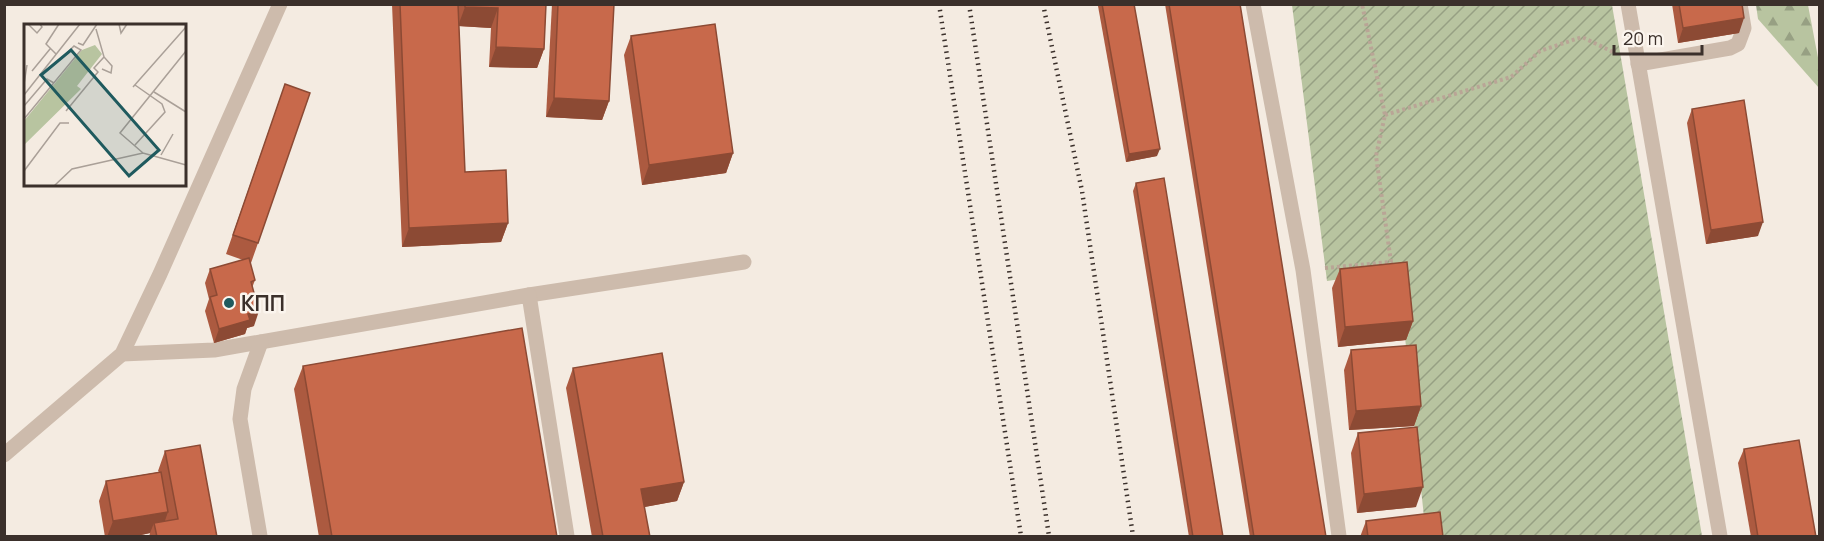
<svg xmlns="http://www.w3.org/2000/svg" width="1824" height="541" font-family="Manrope,sans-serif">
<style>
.forest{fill:url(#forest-firs)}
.garden{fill:url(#garden-furrows)}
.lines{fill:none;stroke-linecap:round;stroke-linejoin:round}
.path{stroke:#b9a596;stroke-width:4;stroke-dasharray:3 3;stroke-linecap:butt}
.lane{stroke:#cdbbac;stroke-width:15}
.rail{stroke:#3b302b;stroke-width:4.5;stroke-dasharray:1.5 4.5;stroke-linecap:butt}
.wall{fill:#ac5a40}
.shaded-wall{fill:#8c4a34}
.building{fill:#c8694b;stroke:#8c4a34;stroke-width:1.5}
.poi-dot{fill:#1f5a5e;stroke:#fbf5ee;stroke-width:2}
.labels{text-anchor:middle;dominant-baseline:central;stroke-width:5;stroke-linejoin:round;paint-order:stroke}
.poi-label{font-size:21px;font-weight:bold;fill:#3b302b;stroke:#fbf5ee;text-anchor:start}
.inset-road{fill:none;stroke:#aaa098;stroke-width:1.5}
.view{fill:#1f5a5e;fill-opacity:0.15;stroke:#1f5a5e;stroke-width:3}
.inset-edge{fill:none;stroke:#3b302b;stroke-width:3}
</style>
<defs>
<pattern id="forest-firs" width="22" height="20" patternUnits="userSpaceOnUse" patternTransform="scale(1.5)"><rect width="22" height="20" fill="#b8c4a0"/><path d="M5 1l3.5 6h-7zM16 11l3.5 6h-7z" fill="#97a083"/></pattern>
<pattern id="garden-furrows" width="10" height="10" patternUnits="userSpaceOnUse" patternTransform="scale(1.5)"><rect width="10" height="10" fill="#b8c4a0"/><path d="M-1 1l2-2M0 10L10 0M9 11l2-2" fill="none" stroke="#97a083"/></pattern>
</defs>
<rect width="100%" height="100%" fill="#f4ebe1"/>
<polygon class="forest" points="1756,5 1808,5 1819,63 1819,88 1758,19"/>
<polygon class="garden" points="1292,5 1612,5 1702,536 1426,536 1398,271 1327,281"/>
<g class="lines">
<g class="path">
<polyline points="1385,115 1511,77 1540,51 1582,37 1613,52"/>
<polyline points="1325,268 1391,262 1376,156 1385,115 1362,4"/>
<polyline points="1820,410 1820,431"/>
</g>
<g class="lane">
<polyline points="1253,4 1303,270 1339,536"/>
<polyline points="1628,4 1720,536"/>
<polyline points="1638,64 1730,48 1738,44 1744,28 1740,4"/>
<polyline points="529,295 744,262"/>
<polyline points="122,354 214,350 529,295 567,536"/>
<polyline points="4,455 122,354 160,274 280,4"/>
<polyline points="260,536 240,419 244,389 261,342"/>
</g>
<g class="rail">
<polyline points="939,4 1021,536"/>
<polyline points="969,4 1049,536"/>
<polyline points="1043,4 1082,191 1133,536"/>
</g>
</g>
<g class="wall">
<polygon points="392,4 458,4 458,16 458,4 546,4 544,49 537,68 489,67 491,28 459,26 465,172 508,223 501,242 402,247"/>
<polygon points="552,4 614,4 609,101 602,120 546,117"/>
<polygon points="1098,4 1134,4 1157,156 1126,162 1098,6"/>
<polygon points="1165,4 1240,4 1326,537 1250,537"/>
<polygon points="1672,4 1742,4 1739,33 1678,43"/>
<polygon points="631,36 733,153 726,173 642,185 624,55"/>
<polygon points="285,84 258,243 251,263 250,263 255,280 252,288 254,326 247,328 245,334 214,343 205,311 209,299 205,283 210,269 243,260 226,254"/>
<polygon points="1692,109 1758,236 1706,244 1687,123"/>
<polygon points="1136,183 1223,537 1189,537 1133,191"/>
<polygon points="1340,269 1413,321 1406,340 1338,347 1332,288"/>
<polygon points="1351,350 1421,406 1414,426 1349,430 1344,370"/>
<polygon points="303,366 557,537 319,537 294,389"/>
<polygon points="573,368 684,482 677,501 644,507 650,537 592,537 566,388"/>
<polygon points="1358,433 1416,507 1357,513 1351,453"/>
<polygon points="1744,449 1816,537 1751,537 1738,463"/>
<polygon points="165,451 217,537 149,537 150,533 132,537 105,537 99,501 106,481 159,472 158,471"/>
<polygon points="1366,521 1443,537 1360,537"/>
</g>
<g class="shaded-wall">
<polygon points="465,7 498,8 491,28 458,26"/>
<polygon points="1744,18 1739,33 1678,43 1683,28"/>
<polygon points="496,47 544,49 537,68 489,67"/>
<polygon points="554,98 609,101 602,120 546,117"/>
<polygon points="1160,149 1157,156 1126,162 1129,154"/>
<polygon points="733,153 726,173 642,185 649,165"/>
<polygon points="1763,222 1758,236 1706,244 1711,230"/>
<polygon points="508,223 501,242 402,247 409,228"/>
<polygon points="259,311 254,326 247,328 245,334 214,343 219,329 248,314"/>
<polygon points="1413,321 1406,340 1338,347 1345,327"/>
<polygon points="1421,406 1414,426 1349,430 1356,411"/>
<polygon points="684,482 677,501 634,509 641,489"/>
<polygon points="1423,487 1416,507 1357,513 1364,494"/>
<polygon points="168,512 161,532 154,523 150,533 132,537 107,537 113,521"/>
</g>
<g class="building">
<polygon points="400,4 458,4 465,172 506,170 508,223 409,228"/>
<polygon points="465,4 546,4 544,49 496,47 498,8 465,7"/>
<polygon points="558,4 614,4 609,101 554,98"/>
<polygon points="1102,4 1134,4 1160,149 1129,154"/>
<polygon points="1169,4 1240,4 1326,537 1254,537"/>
<polygon points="1679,4 1742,4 1744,18 1683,28"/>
<polygon points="715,24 733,153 649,165 631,36"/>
<polygon points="285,84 310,93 258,243 233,235"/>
<polygon points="1744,100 1763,222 1711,230 1692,109"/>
<polygon points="1164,178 1223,537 1193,537 1136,183"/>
<polygon points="249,258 255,280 251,282 259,311 248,314 250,320 219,329 210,297 217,295 210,269"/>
<polygon points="1407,262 1413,321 1345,327 1340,269"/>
<polygon points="522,328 557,537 332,537 303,366"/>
<polygon points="1416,345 1421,406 1356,411 1351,350"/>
<polygon points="662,353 684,482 641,489 650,537 603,537 573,368"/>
<polygon points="1417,427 1423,487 1364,494 1358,433"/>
<polygon points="1799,440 1816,537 1758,537 1744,449"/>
<polygon points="200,445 217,537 157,537 154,523 178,519 165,451"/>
<polygon points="161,472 168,512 113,521 106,481"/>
<polygon points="1440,512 1443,537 1368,537 1366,521"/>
</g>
<circle class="poi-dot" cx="229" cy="303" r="6"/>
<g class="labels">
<g class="poi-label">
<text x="241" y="303">КПП</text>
</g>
</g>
<g transform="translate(24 24)">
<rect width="162" height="162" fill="#f4ebe1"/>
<path d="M71 21 78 30 53 62 57 65 0 121V97L58 26Z" fill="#b8c4a0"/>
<path class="inset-road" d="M4 0 13 9 18 3 16 0M95 0 97 9 103 0M72 5 80 33 88 42 87 49 78 45M54 19 59 21 73 0M32 30 22 20 35 0M8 47 26 25M0 60 3 41M111 61 138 80 141 88 111 121M109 63 162 3M130 68 162 88M0 71 56 0M0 82 23 55 30 59M42 87 74 48 70 44 80 33M0 95 57 26 50 22 43 29M119 129 96 109 162 27M137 131 149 110M0 147 36 99H45M30 162 48 145 119 129 162 141"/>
<path class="view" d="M47 26 135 126 105 152 17 51Z"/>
<rect width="162" height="162" class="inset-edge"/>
</g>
<rect width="1824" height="541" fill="none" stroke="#3b302b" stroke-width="12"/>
<path d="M1614 45v9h88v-9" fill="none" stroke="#3b302b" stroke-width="3"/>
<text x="1623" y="45" font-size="18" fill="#3b302b" stroke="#fbf5ee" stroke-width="4.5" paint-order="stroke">20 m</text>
</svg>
